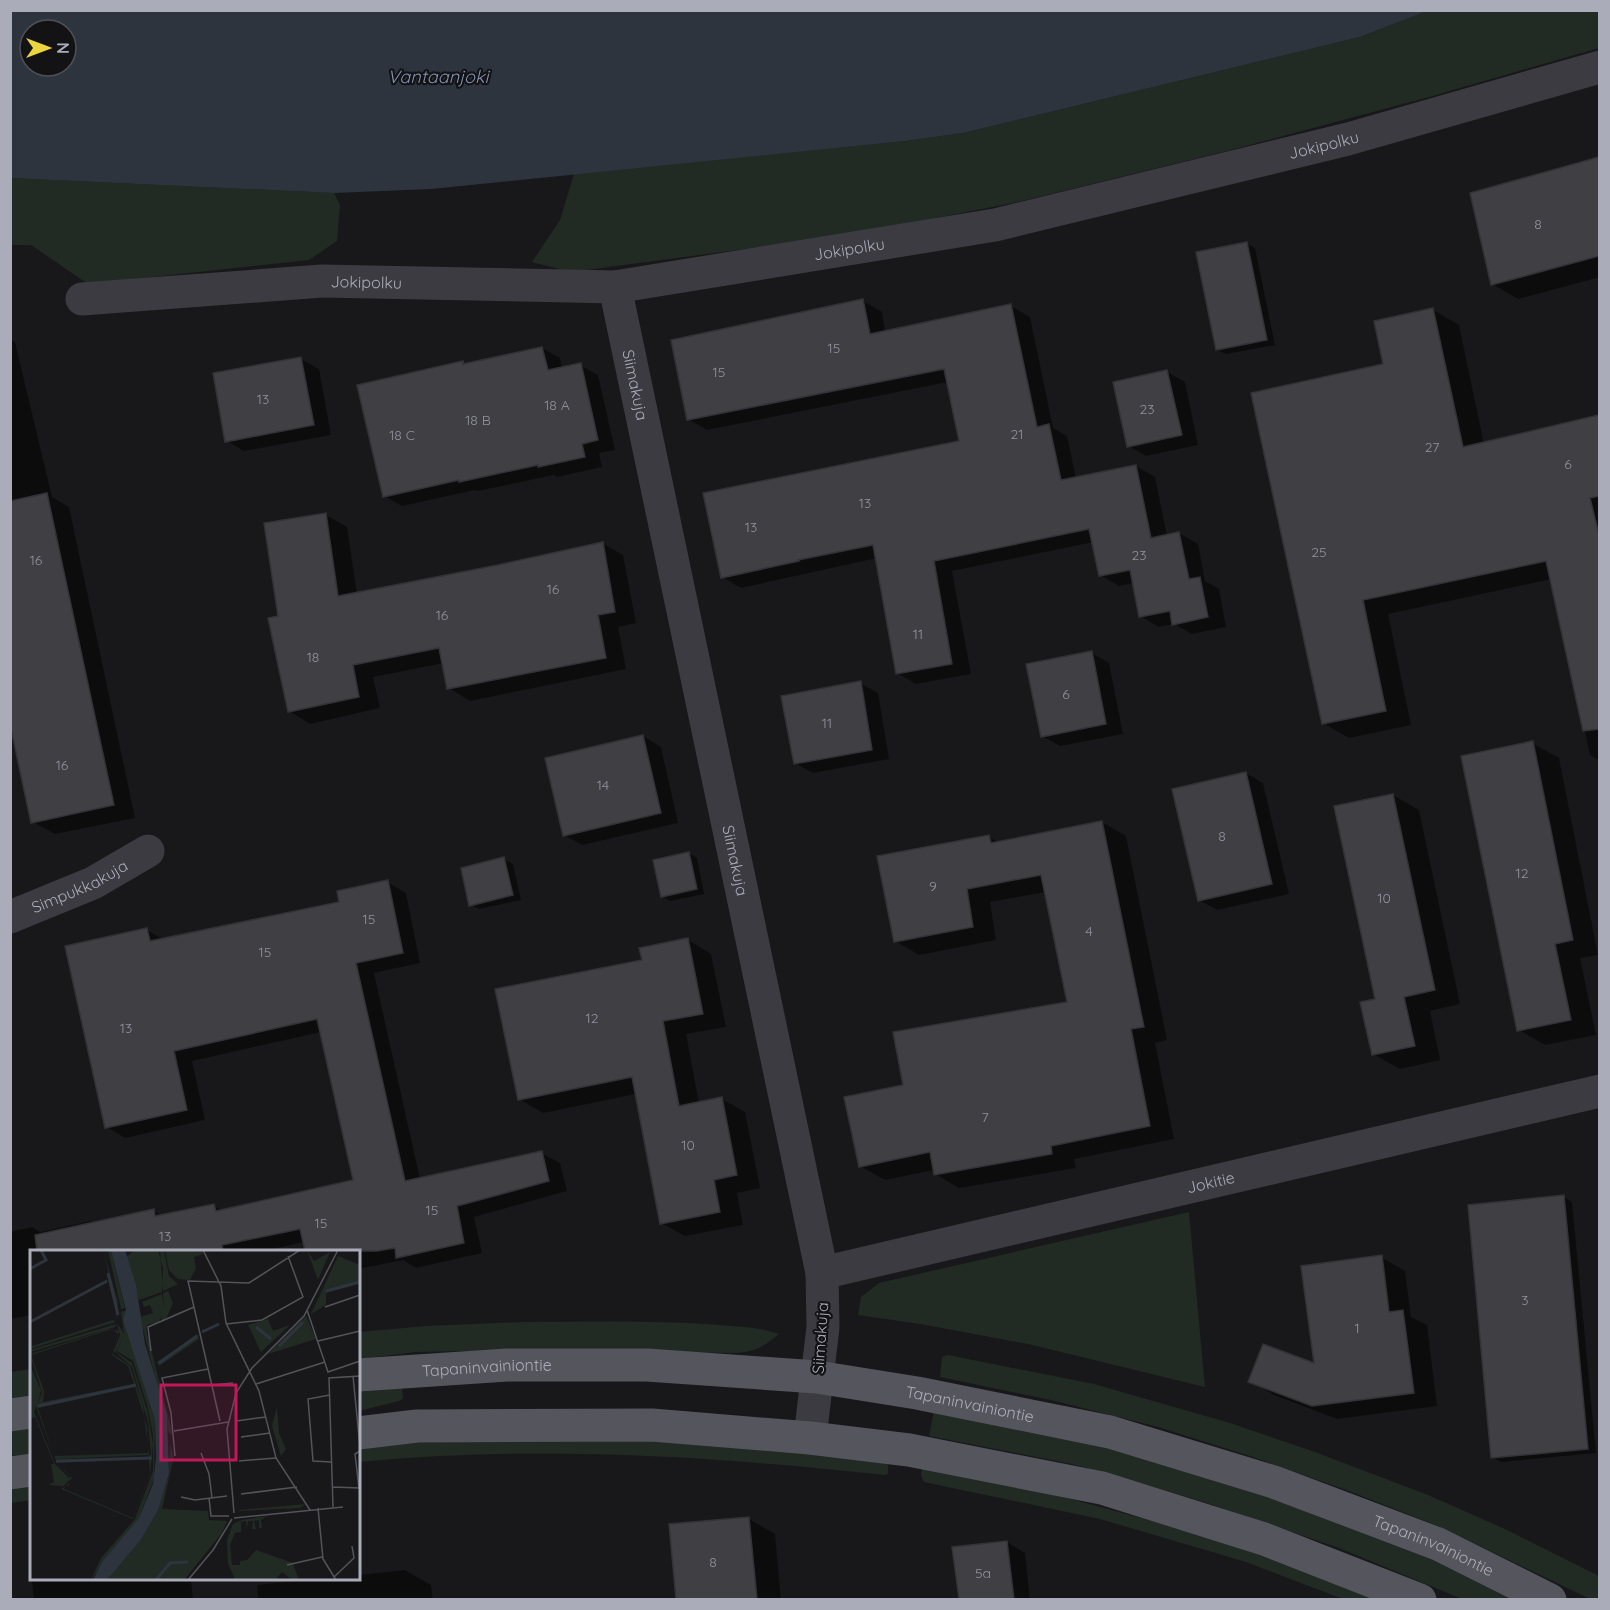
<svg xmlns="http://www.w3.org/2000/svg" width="1610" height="1610" font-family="Quicksand,sans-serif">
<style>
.green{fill:#222a24}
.water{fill:#2e343e;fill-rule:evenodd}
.shadow{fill:#0007}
.building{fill:#404044;stroke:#333236;stroke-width:1.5}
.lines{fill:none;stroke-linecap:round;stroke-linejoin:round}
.minor{stroke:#3b3b41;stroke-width:33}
.primary{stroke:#55555e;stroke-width:33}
.labels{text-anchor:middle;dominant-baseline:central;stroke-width:4.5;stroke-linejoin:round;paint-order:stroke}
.number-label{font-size:14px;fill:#90919c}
.street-label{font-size:16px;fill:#abacb9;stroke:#131315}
.water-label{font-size:18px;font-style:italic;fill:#8393b3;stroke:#131315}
.inset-river{fill:none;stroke:#2e343e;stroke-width:3}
.inset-road{fill:none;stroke:#53535a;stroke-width:1.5}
.view{fill:#c2185b;fill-opacity:0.15;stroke:#c2185b;stroke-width:3}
.inset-edge{fill:none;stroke:#abacb9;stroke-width:3}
</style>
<rect width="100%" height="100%" fill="#18181a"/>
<g class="green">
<polygon points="1427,11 1599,11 1599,48 1429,97 1227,151 1018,202 843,236 571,272 532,262 560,220 574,174 905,141 963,133 1360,37"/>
<polygon points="11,178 334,193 340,205 337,241 309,260 88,284 31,245 11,245"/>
<polygon points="1189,1212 1205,1387 1028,1344 920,1324 858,1315 861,1297 879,1283"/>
<path d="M525 1322C590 1322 655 1320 720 1325 740 1327 760 1327 779 1334 764 1347 754 1352 734 1353L506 1350 416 1352 359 1359V1332L426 1326Z"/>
<polygon points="948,1355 1094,1384 1230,1423 1315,1452 1428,1495 1505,1529 1599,1576 1599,1599 1590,1599 1438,1526 1349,1491 1253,1457 1158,1427 1051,1400 940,1377 942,1357"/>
<polygon points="31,1369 31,1398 11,1400 10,1372"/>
<polygon points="359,1388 402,1388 403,1398 399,1401 359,1411"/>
<polygon points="934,1410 1094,1443 1265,1494 1389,1539 1523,1599 1462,1599 1339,1548 1207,1503 1125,1478 1072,1464 929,1436"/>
<polygon points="31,1426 31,1454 11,1456 10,1429"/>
<path d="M548 1438 709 1443 888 1462V1474L884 1475C710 1456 534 1445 359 1462V1446L454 1439Z"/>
<polygon points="922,1468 1000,1480 1156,1522 1254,1551 1383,1599 1343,1599 1246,1562 1100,1519 924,1482 921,1476"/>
<polygon points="31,1485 31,1500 11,1503 10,1488"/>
</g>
<path class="water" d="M11 10H1427V11L1360 37 963 133 905 141 431 189 334 193 11 178ZM30 30H66V66H30Z"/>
<g class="shadow">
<polygon points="1600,159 1600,277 1518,299 1492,284 1472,194"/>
<polygon points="1246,243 1255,248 1275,345 1226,354 1217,350"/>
<polygon points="863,301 882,312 885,332 1011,306 1030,317 1053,428 1067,436 1076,478 1136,466 1155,477 1167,536 1179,533 1198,544 1205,581 1219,589 1226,627 1192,634 1174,624 1159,627 1140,616 1134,583 1119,586 1100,575 1094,542 952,571 971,674 916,684 897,673 877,558 741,588 722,577 961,442 948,382 707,430 688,419"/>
<polygon points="1433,310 1459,325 1484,444 1600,416 1600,761 1590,755 1552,579 1388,614 1411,725 1349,738 1323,723 1385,366"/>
<polygon points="10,340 15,342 52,497 69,507 135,818 55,834 33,822 10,718"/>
<polygon points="542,348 560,358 562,369 580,365 598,375 615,450 599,453 602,467 557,477 554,475 478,491 475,490 402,506 384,496 463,363 466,365"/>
<polygon points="301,359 319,369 331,435 244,451 227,441"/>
<polygon points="1167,372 1185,382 1198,445 1146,456 1129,446"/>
<polygon points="326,515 347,527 357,594 498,566 602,543 623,555 636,623 618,627 626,669 470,701 449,688 444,663 373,677 380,708 310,724 289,711 280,617"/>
<polygon points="1092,653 1109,663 1123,734 1060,746 1042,736"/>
<polygon points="860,683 878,693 889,759 813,773 795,763"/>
<polygon points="643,736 661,747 678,823 582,845 564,835"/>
<polygon points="1532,743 1559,758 1598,955 1580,958 1596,1035 1545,1045 1519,1030"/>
<polygon points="1246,773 1263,783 1289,894 1217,910 1199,900"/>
<polygon points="1393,795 1419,810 1460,1004 1430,1011 1440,1060 1400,1069 1373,1054"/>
<polygon points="1102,822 1126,836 1167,1040 1155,1043 1174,1139 1074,1159 1076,1168 959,1188 935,1174 934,1170 885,1180 860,1166 904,1086 1069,1003 1046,892 990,902 996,940 919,955 895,941 989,837 1000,843"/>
<polygon points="689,853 697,858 704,894 670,901 662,896"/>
<polygon points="504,859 513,864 521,900 479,909 471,905"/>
<polygon points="387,882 406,893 420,963 374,973 420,1179 541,1153 560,1163 567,1191 474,1217 482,1253 416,1268 403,1260 358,1269 358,1252 307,1252 304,1242 259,1252 32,1252 32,1315 10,1319 10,1232 32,1227 40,1232 91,1221 95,1223 154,1211 162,1216 214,1206 223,1211 355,1181 321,1032 192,1061 205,1120 125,1138 107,1127 147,930 164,940 341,903"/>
<polygon points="688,940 711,954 726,1027 686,1034 699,1103 722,1099 745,1112 760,1188 737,1193 743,1225 685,1236 661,1223 636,1094 543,1113 519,1099 643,961"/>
<polygon points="1564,1197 1572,1202 1596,1453 1501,1462 1493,1457"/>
<polygon points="1381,1257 1405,1271 1411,1317 1427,1325 1437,1406 1337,1419 1274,1395 1250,1381 1315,1365"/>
<polygon points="749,1519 775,1534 781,1600 678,1600 671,1526"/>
<polygon points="1007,1542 1025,1553 1030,1600 960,1600 954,1549"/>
<polygon points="405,1570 431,1585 433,1600 258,1600 257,1585 323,1578 358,1578 358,1575"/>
<polygon points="31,1573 32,1578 191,1578 193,1600 34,1600"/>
</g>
<g class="building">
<polygon points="1599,157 1599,256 1491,285 1470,193"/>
<polygon points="1247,242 1267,340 1216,350 1196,252"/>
<polygon points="863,299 870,334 1011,304 1037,427 1049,424 1061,480 1136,465 1151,538 1179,532 1189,579 1200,577 1208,617 1172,625 1170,611 1139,617 1130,570 1099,576 1089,529 934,561 952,664 896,674 873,545 798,560 799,561 721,578 703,493 959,441 944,369 687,420 671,340"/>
<polygon points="1433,308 1463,447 1599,415 1599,496 1590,498 1599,535 1599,729 1583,731 1546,561 1363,600 1386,711 1322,724 1251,393 1383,364 1374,321"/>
<polygon points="542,347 548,370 581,363 598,440 582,444 585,457 538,467 538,465 459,482 459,480 383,497 357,385 463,361 463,364"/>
<polygon points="301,357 314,425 225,442 213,373"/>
<polygon points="1167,370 1182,435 1127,447 1113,382"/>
<polygon points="47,493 114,805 31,823 10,724 10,501"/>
<polygon points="326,513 338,596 498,565 603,542 615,612 598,615 606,658 447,689 439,648 353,665 359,697 288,712 268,618 278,616 264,523"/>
<polygon points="1092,651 1106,724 1041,737 1026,664"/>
<polygon points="861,681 872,750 794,764 781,696"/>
<polygon points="643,735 661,813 563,836 545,758"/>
<polygon points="1533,741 1573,940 1555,944 1571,1020 1517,1031 1461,756"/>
<polygon points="1246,772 1272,884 1198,901 1172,789"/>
<polygon points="1393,794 1435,990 1404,997 1415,1046 1372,1055 1360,1002 1375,999 1334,806"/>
<polygon points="1102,821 1144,1027 1131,1029 1150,1126 1051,1146 1052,1154 934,1175 930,1152 859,1167 844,1097 903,1085 893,1032 1067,1002 1041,875 967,889 973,927 894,942 877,856 989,835 991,843"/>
<polygon points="689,852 697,889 661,897 653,860"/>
<polygon points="504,857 513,895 469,906 461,868"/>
<polygon points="388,880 403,953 356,963 405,1181 542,1151 549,1181 457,1206 464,1243 396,1258 395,1248 377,1251 305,1251 300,1229 222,1245 223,1251 37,1251 35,1235 154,1209 155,1216 214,1204 216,1211 353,1180 317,1019 174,1051 187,1110 105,1128 65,946 147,928 150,941 339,902 337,891"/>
<polygon points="688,938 703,1014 663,1021 679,1106 722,1097 737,1175 714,1180 720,1212 660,1224 632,1077 518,1100 495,989 642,960 639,948"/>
<polygon points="1564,1195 1588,1449 1491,1458 1468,1205"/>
<polygon points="1382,1255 1389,1312 1403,1310 1414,1393 1312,1406 1248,1382 1263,1344 1314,1363 1301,1266"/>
<polygon points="749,1517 757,1599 676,1599 669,1524"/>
<polygon points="1007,1541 1014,1599 959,1599 952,1547"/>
</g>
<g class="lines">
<g class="minor">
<path id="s1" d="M615 287 822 1273 823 1327 810 1438"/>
<path id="s2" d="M82 299 322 281 615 287 995 225 1348 139 1600 67"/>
<path id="s3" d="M10 917 93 883 148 851"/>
<path id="s4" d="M822 1273 1600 1091"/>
</g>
<g class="primary">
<path id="s5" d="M358 1375 507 1365H647L817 1377 917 1393 1110 1432 1274 1482 1438 1544 1550 1600"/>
<polyline points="10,1415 32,1412"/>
<polyline points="358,1433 417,1426 652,1425 810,1438 909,1450 1102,1488 1264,1539 1420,1600"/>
<polyline points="10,1473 32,1470"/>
</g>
</g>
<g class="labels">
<g class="number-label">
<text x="1538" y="224">8</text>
<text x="834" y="348">15</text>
<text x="719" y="372">15</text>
<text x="263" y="399">13</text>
<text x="557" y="405">18 A</text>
<text x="1147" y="409">23</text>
<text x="478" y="420">18 B</text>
<text x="1017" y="434">21</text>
<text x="402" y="435">18 C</text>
<text x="1432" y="447">27</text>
<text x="1568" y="464">6</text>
<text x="865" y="503">13</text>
<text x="751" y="527">13</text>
<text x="1319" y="552">25</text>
<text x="1139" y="555">23</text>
<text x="36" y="560">16</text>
<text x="553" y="589">16</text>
<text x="442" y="615">16</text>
<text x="918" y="634">11</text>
<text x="313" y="657">18</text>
<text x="1066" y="694">6</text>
<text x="827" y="723">11</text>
<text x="62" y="765">16</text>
<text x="603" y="785">14</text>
<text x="1222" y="836">8</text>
<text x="1522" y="873">12</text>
<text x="933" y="886">9</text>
<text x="1384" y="898">10</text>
<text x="369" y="919">15</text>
<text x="1089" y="931">4</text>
<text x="265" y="952">15</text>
<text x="592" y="1018">12</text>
<text x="126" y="1028">13</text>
<text x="985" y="1117">7</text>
<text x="688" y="1145">10</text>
<text x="432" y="1210">15</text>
<text x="321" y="1223">15</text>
<text x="165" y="1236">13</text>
<text x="1525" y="1300">3</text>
<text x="1357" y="1328">1</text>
<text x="713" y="1562">8</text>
<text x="983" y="1573">5a</text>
</g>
<g class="street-label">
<text stroke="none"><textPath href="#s2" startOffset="1257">Jokipolku</textPath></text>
<text stroke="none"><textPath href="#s2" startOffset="771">Jokipolku</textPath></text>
<text stroke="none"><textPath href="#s2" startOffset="285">Jokipolku</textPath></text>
<text stroke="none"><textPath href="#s1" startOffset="100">Siimakuja</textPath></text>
<text stroke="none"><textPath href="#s1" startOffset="586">Siimakuja</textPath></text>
<text stroke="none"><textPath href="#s3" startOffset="76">Simpukkakuja</textPath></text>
<text stroke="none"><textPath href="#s4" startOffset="399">Jokitie</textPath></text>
<text transform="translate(820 1338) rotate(-86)">Siimakuja</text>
<text stroke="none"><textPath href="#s5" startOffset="129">Tapaninvainiontie</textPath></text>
<text stroke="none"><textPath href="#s5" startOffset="615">Tapaninvainiontie</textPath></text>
<text stroke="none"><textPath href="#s5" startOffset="1101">Tapaninvainiontie</textPath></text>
</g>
<g class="water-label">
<text x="438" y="76">Vantaanjoki</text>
</g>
</g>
<g transform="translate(30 1250)">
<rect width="330" height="330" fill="#18181a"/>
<path d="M73 0 88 52 87 71 85 51ZM78 0H81L95 58 91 59ZM105 0H128L133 18 132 42 109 50 96 7ZM130 0H134L139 26 148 34 133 41ZM135 0H171L173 4 164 7 166 18 160 30 148 29 139 20ZM277 0 284 11 300 2 288 30ZM308 6 330 15V33L296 43V55L281 64ZM138 41 143 53 136 69 131 71 132 65 129 72 117 75 116 79 143 185 139 183 110 67 123 63 120 55 114 57 112 52 132 44 134 59 133 43ZM96 60 94 70 125 170 124 229 109 268 61 330 71 308 105 269 123 221V185L117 155 103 111 87 101 94 84 91 62ZM276 66 286 89 238 104ZM238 69 243 81 260 75 231 102 218 75ZM83 70 85 72 0 99 2 96ZM87 73 94 84 86 102 102 113 117 160 123 194 120 225 103 269 31 239 39 235 40 227 25 211 115 208 121 204 118 172 102 117 84 101 90 85ZM119 209 120 224 103 268 34 239 42 228 27 213ZM86 74 85 77 0 102V100ZM79 79 89 81 83 104 100 116 113 156 119 205 25 209 6 156 4 162 25 214 40 229 34 236 19 235 24 232 21 214H24L5 167 0 169V115L11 140 8 153 12 142 0 104ZM82 79 88 84 82 105 98 116 104 134 13 152 14 141 1 105ZM105 137 117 176 118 203 24 206 8 158ZM168 84 169 89 129 116 127 112ZM247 157 249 183 256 199 251 206 242 176ZM140 194 144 206 132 259 178 261 179 270 197 271 192 283 154 330H77L110 291 127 260 139 223ZM276 254 270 258 209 261V260ZM237 266 231 270 232 278H229V270L224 271 226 279H222L223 271H218L217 279 216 271 211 272V282L205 283 200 295 202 315H210V311L217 310 226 300 263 313 268 328 262 330 252 322 246 329 249 330H205L198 313 197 290 203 274 212 270Z" fill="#222a24" fill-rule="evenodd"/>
<path d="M81 0H95L106 35 115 94 137 165 139 223 128 260 110 291 77 330H63L73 311 109 268 123 234 126 208 125 170 93 70 96 60Z" fill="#2e343e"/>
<path class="inset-river" d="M0 19 16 10 11 0M78 23 88 65M296 41 330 32M0 72 77 31M226 77 241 89M172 82 189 74M249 96 273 72M129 113 167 86M8 156 106 135M26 211 122 208M126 330 140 313 158 312"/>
<path class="inset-road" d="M173 0 191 36 196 73 229 141 246 208 280 260M295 57 330 45M277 60 298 122 330 111M196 74 232 70 273 47 258 6M288 91 330 81M121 101 118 77 164 57M323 126 330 197M226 134 295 112M182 135 203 133M300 145 278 149 283 211 301 212M190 171 158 31 219 33 270 0M206 171 236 167M144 181 198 172M211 187 240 183M171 203 179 224 182 248M145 206 141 163 132 128 178 119M209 211 246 208M302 237 330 238M329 238 325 204 330 201M211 244 267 237M151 247 165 250 197 246M179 248 181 266H199M303 257 299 128 330 126M288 258 293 309 306 330M204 263 197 179 206 143 222 118 274 66 308 0M204 268 313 257M257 315 292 307M304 327 324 308 322 296M158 330 183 300 202 269"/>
<path class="view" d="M131 135H206V210H131Z"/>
<rect width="330" height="330" class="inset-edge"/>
</g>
<rect width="1610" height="1610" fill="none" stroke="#abacb9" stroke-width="24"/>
<g transform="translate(48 48) rotate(90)"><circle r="28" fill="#131315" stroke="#505057" stroke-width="1.5"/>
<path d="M0-4.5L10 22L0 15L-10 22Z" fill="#ecd53e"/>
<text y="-9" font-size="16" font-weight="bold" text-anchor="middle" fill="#abacb9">N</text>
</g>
</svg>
